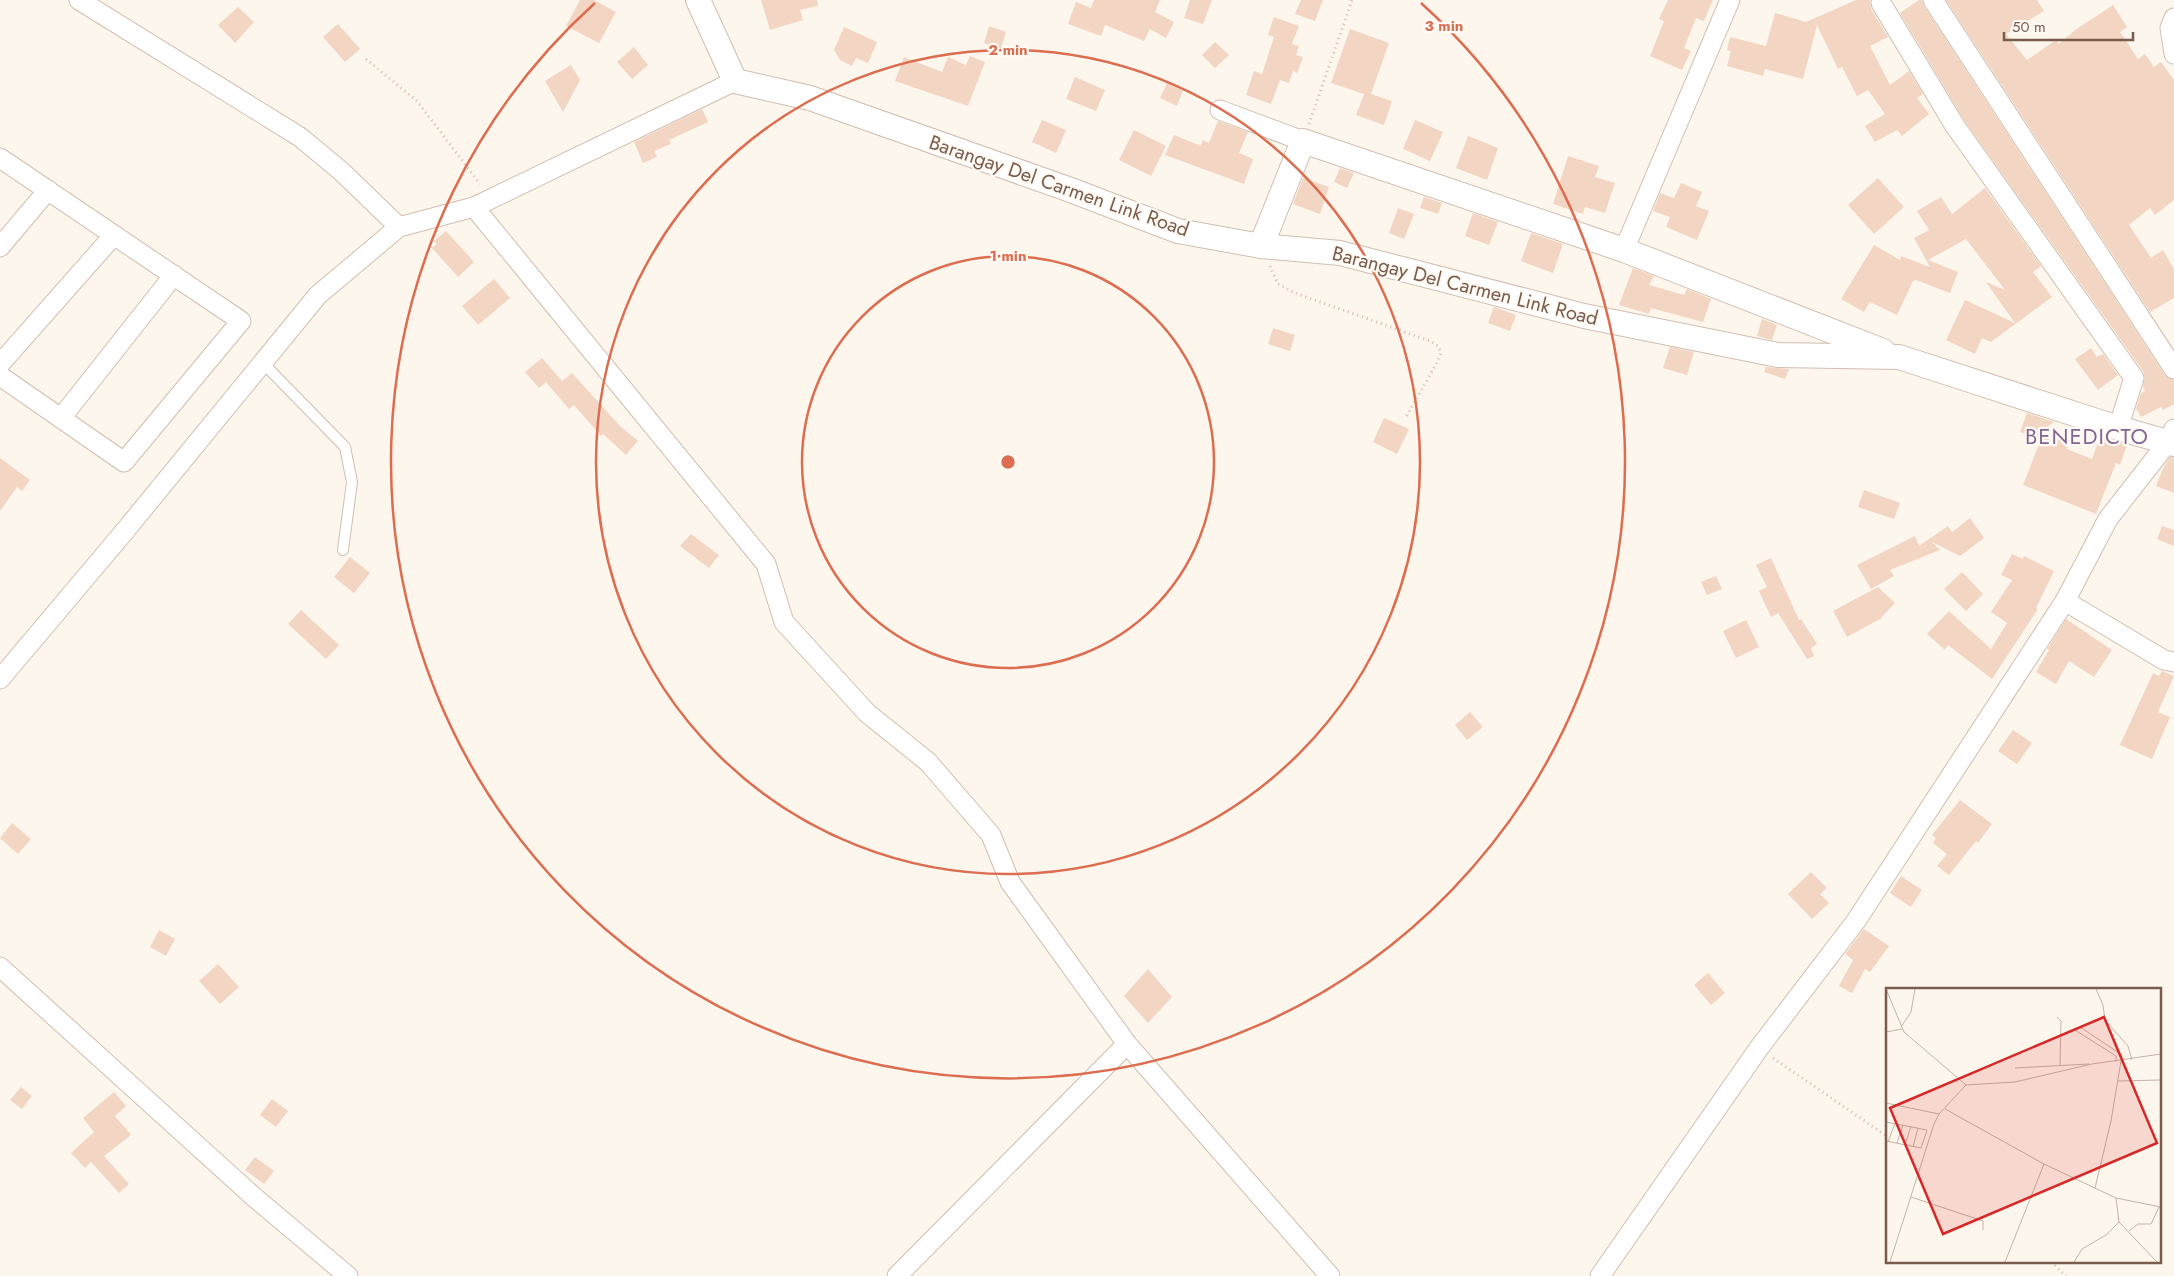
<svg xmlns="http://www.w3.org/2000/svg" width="2174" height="1276" font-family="Jost,sans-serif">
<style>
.building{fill:#f3d5c3}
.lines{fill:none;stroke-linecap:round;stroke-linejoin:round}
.service-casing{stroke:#d1beb0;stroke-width:12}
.minor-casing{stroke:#d1beb0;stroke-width:21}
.tertiary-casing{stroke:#d1beb0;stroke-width:26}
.path{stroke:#d9b8a5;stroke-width:3;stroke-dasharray:1 4;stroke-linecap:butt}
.service{stroke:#fff;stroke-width:10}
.minor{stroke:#fff;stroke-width:19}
.tertiary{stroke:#fff;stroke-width:24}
.ring{fill:none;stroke:#dc6d51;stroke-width:2.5}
.labels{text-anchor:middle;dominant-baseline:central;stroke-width:4.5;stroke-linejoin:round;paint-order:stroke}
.street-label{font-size:20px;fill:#7a5c4d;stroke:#fffaf3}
.quarter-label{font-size:22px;letter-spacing:1px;fill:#846695;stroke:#fffaf3}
.inset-road{fill:none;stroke:#c5b3a7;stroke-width:1}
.view{fill:#d62828;fill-opacity:0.15;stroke:#d62828;stroke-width:2.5}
.inset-edge{fill:none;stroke:#7a5c4d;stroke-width:2.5}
.centre{fill:#dc6d51;stroke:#fffaf3;stroke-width:2.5}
.ring-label{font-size:15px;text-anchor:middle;font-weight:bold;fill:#dc6d51;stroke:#fffaf3;stroke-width:4.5;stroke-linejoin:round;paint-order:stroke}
</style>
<rect width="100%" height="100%" fill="#fdf6ec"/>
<g class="building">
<polygon points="580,0 594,0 616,12 599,43 566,26"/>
<polygon points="761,0 817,0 818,6 800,10 803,20 770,30"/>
<polygon points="1094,0 1160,0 1155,12 1174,22 1166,38 1150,29 1144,41 1105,25 1101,36 1068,24 1076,2 1091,8"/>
<polygon points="1190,0 1212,0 1203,24 1184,18"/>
<polygon points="1301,0 1323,0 1315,21 1295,14"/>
<polygon points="1668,0 1713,0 1704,21 1696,18 1684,48 1691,51 1682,70 1650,56 1664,21 1659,19"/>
<polygon points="1856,0 1870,0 1871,9 1888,37 1870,46 1890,85 1909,71 1923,94 1917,98 1929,114 1902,136 1897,130 1875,142 1865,126 1885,114 1868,90 1857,96 1842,67 1838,69 1817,25 1803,79 1765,69 1763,76 1727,66 1731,51 1727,50 1730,37 1766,46 1775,13 1806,22"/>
<polygon points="1919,0 1922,0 1924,6 2165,375 2174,380 2174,404 2163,410 2161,407 2141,417 2136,408 2141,393 2145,391 2143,387 2145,377 2143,371 1964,120 1900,13"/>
<polygon points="1946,0 2037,0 2044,11 2006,34 2027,60 2056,40 2059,44 2075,30 2113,5 2127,27 2120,32 2138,59 2145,54 2154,67 2161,62 2174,80 2174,200 2155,215 2150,208 2129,225 2151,258 2163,250 2174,269 2174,298 2150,312"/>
<polygon points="238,7 254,22 235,43 218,25"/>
<polygon points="1274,17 1299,26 1292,44 1299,46 1296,55 1303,57 1297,73 1293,71 1289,83 1280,80 1271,104 1246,95 1254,71 1262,74 1274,37 1268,35"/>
<polygon points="338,24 360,49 345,62 323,37"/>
<polygon points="989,26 1006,32 1001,49 984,43"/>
<polygon points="844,27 877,42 868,63 856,58 852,66 840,60 834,50"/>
<polygon points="1350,29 1389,43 1371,94 1392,101 1384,125 1356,115 1364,94 1331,83"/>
<polygon points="1215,42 1229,55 1215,68 1202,55"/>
<polygon points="634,47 648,65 632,79 617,62"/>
<polygon points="970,56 985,62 968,106 895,81 904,57 942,72 948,57 966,65"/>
<polygon points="571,65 580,80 563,112 545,81"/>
<polygon points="1075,77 1105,90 1096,111 1066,99"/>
<polygon points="1167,83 1183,91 1177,106 1160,98"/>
<polygon points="702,109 708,122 669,140 671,144 654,151 657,157 643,163 634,142"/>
<polygon points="1042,120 1066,130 1056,153 1032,142"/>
<polygon points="1415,120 1443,132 1430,161 1403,149"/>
<polygon points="1218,121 1248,132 1239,153 1253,159 1244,184 1165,155 1174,135 1201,146 1203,140 1209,143"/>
<polygon points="1134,130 1166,146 1151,176 1119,160"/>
<polygon points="1468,136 1498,148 1487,180 1456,168"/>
<polygon points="1568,156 1599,166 1595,177 1615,183 1605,213 1585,207 1583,214 1553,204"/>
<polygon points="1340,168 1354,173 1347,188 1334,182"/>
<polygon points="1303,178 1329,187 1320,214 1293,204"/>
<polygon points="1878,178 1904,207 1874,234 1848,205"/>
<polygon points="1681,183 1702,192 1696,206 1709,211 1697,240 1666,227 1670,217 1653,211 1660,193 1674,198"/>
<polygon points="1985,188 2041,266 2033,272 2052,297 1991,342 1982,338 1975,354 1946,340 1965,300 2015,323 1986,282 2005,290 1966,239 1928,260 1958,272 1950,293 1916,280 1913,281 1897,315 1870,302 1864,312 1841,299 1874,245 1900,260 1901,256 1930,267 1914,238 1929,230 1917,211 1941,197 1952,214"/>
<polygon points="1424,197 1442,203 1438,214 1420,208"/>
<polygon points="1398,208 1414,214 1404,239 1389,233"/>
<polygon points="1473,213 1498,222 1489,245 1465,236"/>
<polygon points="446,231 474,262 458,277 432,248 437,244 434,241"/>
<polygon points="1531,233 1563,244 1553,273 1521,261"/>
<polygon points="1633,268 1654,276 1649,285 1684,295 1687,289 1711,299 1703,322 1651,308 1649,314 1619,305"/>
<polygon points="494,279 510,298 478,325 462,306"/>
<polygon points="1494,307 1516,315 1510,331 1488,323"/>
<polygon points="1762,319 1777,325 1772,340 1757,336"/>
<polygon points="1273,328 1295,335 1290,351 1268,344"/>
<polygon points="1670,347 1694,352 1687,375 1663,368"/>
<polygon points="2091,348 2097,357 2103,354 2118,375 2098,390 2075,359"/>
<polygon points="542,358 562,381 572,373 620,426 638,441 626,455 603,434 601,436 574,405 569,409 546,382 539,388 525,372"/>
<polygon points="1766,367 1789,369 1785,379 1764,372"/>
<polygon points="2027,413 2054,422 2043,430 2050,441 2075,428 2067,449 2092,459 2100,437 2127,445 2120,465 2116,463 2096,514 2023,485 2041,439 2020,432"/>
<polygon points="1384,418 1409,429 1397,454 1373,442"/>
<polygon points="2170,457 2174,457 2174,493 2156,486 2164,466"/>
<polygon points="0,458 30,480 22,491 17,487 0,511"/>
<polygon points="1864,490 1900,503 1894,519 1858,507"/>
<polygon points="1970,518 1984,538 1960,556 1932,542 1940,550 1890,570 1894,576 1871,589 1857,565 1915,536 1919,546 1948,526 1952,532"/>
<polygon points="2162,526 2174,530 2174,546 2157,539"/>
<polygon points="691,534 719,555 709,568 680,546"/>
<polygon points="2012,554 2023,559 2024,556 2054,571 2036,608 2038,609 1992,679 1948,645 1945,650 1927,634 1949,611 1991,649 2007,623 1991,612 2012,580 2001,575"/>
<polygon points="350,557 370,573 354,593 334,577"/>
<polygon points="1771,558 1799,620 1801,619 1817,644 1811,648 1814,656 1807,659 1778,613 1771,617 1759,591 1767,587 1756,565"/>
<polygon points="1962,572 1983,594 1966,611 1944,589"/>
<polygon points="1716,576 1722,589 1707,595 1701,582"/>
<polygon points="1878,587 1895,603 1880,619 1847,637 1833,611"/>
<polygon points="301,610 339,645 326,659 288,624"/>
<polygon points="2066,619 2112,650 2094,677 2069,661 2056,684 2036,672 2049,650 2047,649"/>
<polygon points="1746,620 1759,647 1736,658 1723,631"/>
<polygon points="2162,671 2174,676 2158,712 2170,717 2152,759 2120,745 2153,673 2159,676"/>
<polygon points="1470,712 1483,727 1467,740 1455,725"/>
<polygon points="2013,730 2032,743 2017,764 1998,751"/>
<polygon points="1960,800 1992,824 1978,843 1976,841 1949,875 1937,866 1947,854 1933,843 1936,838 1932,835"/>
<polygon points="12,823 31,839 18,854 0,838"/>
<polygon points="1811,872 1827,888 1820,894 1829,903 1812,919 1788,894"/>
<polygon points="1901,876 1922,890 1911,907 1890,893"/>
<polygon points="1864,929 1889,946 1870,972 1865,969 1852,993 1839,986 1853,960 1845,954"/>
<polygon points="159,930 175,939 166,956 150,947"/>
<polygon points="218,964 239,987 220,1004 199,981"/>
<polygon points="1148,969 1172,997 1148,1023 1124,996"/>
<polygon points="1708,973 1725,993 1711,1005 1694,985"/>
<polygon points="21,1087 32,1096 22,1109 10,1100"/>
<polygon points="114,1092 126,1106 115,1116 131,1135 104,1156 129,1184 119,1193 91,1162 85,1168 71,1153 94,1132 83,1118"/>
<polygon points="272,1099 288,1111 276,1127 260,1115"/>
<polygon points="255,1157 274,1171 264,1184 245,1170"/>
</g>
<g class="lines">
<g class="service-casing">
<polyline id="service" points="263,363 345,447 352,482 343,550"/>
</g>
<g class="minor-casing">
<g id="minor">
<polyline points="79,0 300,137 341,171 399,227"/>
<polyline points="1933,0 2174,369"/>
<polyline points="1881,3 1955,126 2134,378 2118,428"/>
<polyline points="2174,18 2170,28 2174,54"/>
<polyline points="1220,110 1303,141"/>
<polyline points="0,158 241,321 124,462 0,376"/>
<polyline points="474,207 766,564 784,622 867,713 928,762 991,835 1010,882 1127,1044 1330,1276"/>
<polyline points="0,247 48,190"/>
<polyline points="1624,250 1730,0"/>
<polyline points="0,364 114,235"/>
<polyline points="61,418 174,275"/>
<polyline points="2065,601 2164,660 2174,662"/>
<polyline points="0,679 124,532 318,295 399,227 474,207 735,81"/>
<polyline points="0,967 254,1197 348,1276"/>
<polyline points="897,1276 1127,1044"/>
<polyline points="1600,1276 1759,1048 1856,921 2065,601 2108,519 2168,442 2174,429"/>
</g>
</g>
<g class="tertiary-casing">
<g id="tertiary">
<polyline points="698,0 735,81 810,98 1068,189 1178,231 1261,246 1340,253 1584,316 1778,355 1899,357 2118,428 2174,444"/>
<polyline points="1261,246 1303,141 1624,250 1883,351"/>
</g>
</g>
<g class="path">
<polyline points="366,59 417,101 480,184"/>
<polyline points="1309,124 1352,0"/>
<polyline points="1270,266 1278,284 1295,293 1430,341 1438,346 1441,353 1438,361 1405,419"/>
<polyline points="1773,1058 1888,1137"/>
<polyline points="2051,1262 2066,1276"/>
</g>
<use href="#service" class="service"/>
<use href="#minor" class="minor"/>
<use href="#tertiary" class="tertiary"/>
</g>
<g class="ring">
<circle cx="1008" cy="462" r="206"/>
<circle cx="1008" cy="462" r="412"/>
<path d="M1421 3A617 617 0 1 1 595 3"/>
</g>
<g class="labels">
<g class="street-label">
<text transform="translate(1059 186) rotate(19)">Barangay Del Carmen Link Road</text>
<text transform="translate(1465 286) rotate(14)">Barangay Del Carmen Link Road</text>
</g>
<g class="quarter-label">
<text x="2087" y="436">BENEDICTO</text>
</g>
</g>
<g transform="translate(1886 988)">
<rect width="275" height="275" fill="#fdf6ec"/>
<path class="inset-road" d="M0 1 18 44 80 97M210 1 217 17 219 32 242 58 246 72M171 29 175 33 174 77M15 39 25 24 29 1M194 39 236 67 225 133 209 200M189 42 230 68V74M0 44 16 41M129 80 203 76M232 93 275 92M80 97 129 94 206 76 275 66M0 115 53 126M59 121 158 176 230 210 275 219M0 134 41 142 35 160 0 153M2 154 9 135M11 155 17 137M19 157 25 138M27 159 32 140M25 209 97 233V242M230 210 233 234 271 274M243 243 252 236H265L273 219M4 274 48 136 53 126 80 97M119 274 158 176M188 274 196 261 220 247 233 234"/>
<path class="view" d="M218 29 271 155 57 246 4 120Z"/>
<rect width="275" height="275" class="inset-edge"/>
</g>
<circle cx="1008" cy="462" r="8" class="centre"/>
<g class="ring-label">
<text x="1444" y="31">3 min</text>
<text x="1008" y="55">2 min</text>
<text x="1008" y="261">1 min</text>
</g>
<path d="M2004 32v8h129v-8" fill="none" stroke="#7a5c4d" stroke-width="2.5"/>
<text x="2012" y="32" font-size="15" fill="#7a5c4d" stroke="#fffaf3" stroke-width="4" paint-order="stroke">50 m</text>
</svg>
